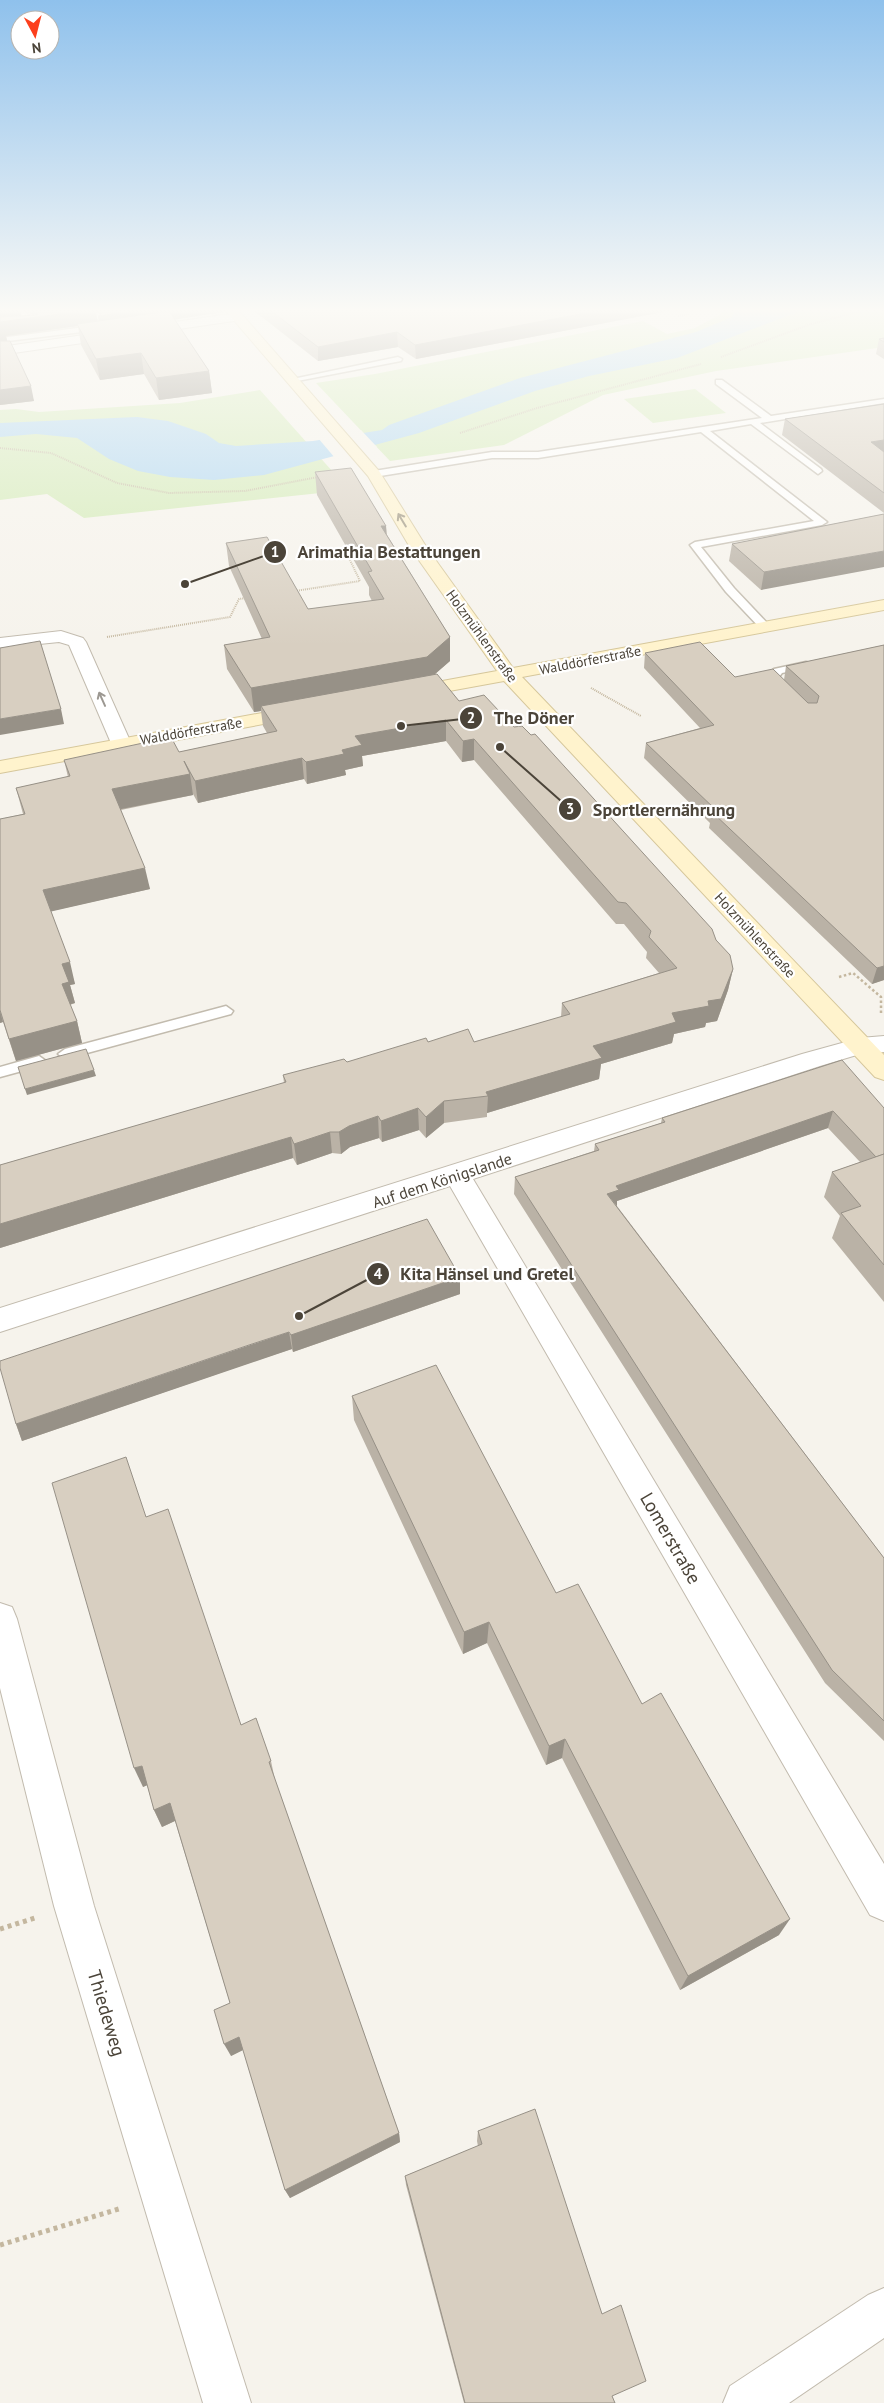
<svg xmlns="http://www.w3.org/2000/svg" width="884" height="2403" font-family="'PT Sans',sans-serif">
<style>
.green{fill:#d2eab5}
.water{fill:#a9d4f2}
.pier{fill:#f6f3ec}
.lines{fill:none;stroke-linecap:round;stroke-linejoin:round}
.lane-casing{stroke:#c2bbae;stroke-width:3}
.street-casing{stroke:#c2bbae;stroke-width:2}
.secondary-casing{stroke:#d6c79b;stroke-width:2}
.path-far2{stroke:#c4b79f;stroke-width:2;stroke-dasharray:1 1;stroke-linecap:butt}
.path-far1{stroke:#c4b79f;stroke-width:2.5;stroke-dasharray:2.5 2.5;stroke-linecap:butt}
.path{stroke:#c4b79f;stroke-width:5;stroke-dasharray:4 4;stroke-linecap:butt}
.lane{fill:#fff;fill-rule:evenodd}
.street{fill:#fff;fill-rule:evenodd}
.secondary{fill:#fff3cd;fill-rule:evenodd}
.wall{fill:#bab2a6;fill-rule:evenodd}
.shaded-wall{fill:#979187}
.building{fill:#d8cfc1;stroke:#979187}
.oneway{stroke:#9c937c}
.oneway2{stroke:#9c9892}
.labels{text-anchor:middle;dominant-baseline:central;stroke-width:4.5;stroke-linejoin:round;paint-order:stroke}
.far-street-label{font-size:14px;fill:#4b4439;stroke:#fff}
.street-label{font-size:16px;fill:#4b4439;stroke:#fff}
.near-street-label{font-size:19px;fill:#4b4439;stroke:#fff}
.leader{fill:none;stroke:#4b4439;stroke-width:2}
.callout-dot{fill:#4b4439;stroke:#fff;stroke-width:2}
.mark-label{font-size:15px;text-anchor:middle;font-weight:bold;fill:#fff}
.callout-label{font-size:18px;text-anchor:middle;font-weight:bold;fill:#4b4439;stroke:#fff;stroke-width:4.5;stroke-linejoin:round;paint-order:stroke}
</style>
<rect width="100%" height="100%" fill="#f6f3ec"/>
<g class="green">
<polygon points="724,310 734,310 733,316 803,310 884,310 884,347 716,371 603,395 504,445 390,461 316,383 375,374 643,321 667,334 695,328 721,314"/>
<polygon points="695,389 726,413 653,423 624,399"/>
<polygon points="260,390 349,490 84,518 47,494 0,500 0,410 16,409 39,412 180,403"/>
</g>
<polygon class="water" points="734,310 803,310 677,358 589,376 535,391 419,433 264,475 214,480 170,477 138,471 109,459 77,438 36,434 0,437 0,423 137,417 168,421 206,434 219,443 236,446 313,441 382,430 389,425 520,378 696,332 732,317"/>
<polygon class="pier" points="361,430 377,447 335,458 318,438"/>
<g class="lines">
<g class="lane-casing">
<g id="lane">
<polygon points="15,310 23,310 38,324 38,328 32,328"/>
<polygon points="98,312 108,323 98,330 0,342 0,338 93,326 100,322 94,314"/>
<polygon points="398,357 402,359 401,361 292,382 288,380"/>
<polygon points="716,380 722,380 771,416 884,399 884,403 760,423 821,469 822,471 818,474 751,424 710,431 827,522 822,525 701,547 734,588 769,625 769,629 761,629 726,592 690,545 695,542 814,521 701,432 538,458 492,458 374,477 369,474 374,471 492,452 538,452 762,418 716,384"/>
<polygon points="806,662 810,663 810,667 782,673 779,677 788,691 786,693 778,693 767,677 774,669"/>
<polygon points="226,1006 233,1011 231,1014 65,1059 58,1054 65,1049"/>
<polygon points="39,1056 46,1061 44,1065 0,1077 0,1067"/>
</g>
</g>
<g class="street-casing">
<g id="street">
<polygon points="237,313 241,314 243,317 241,320 0,355 0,347"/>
<polygon points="61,631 83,638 86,642 131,743 128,747 114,747 111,743 69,645 59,642 0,648 0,638"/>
<polygon points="884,1036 884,1052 860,1054 820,1066 473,1179 884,1864 884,1921 870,1915 450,1186 0,1332 0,1308 802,1054 860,1038"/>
<polygon points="0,1603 12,1607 17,1619 94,1906 251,2403 203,2403 54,1906 0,1688"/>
<polygon points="884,2288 884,2338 789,2403 723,2403 730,2386 868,2295"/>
</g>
</g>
<g class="secondary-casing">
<g id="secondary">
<polygon points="225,310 238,310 379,471 427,548 513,668 884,600 884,610 522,677 884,1055 884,1080 875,1077 504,681 411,698 404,696 402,692 404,688 497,671 411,549 368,476"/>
<polygon points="300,706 307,708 310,712 307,716 0,773 0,761"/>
</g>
</g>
<g class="path-far2">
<polyline points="678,316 690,314"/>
<polyline points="721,357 811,324 865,310"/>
<polyline points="460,433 537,408 701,364"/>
<polyline points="0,448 51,453 117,483 169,493 245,491 318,477"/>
<polyline points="295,591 360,581 349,558 355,557"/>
<polyline points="107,637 230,617 239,599 246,598"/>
<polyline points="591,688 641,716"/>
</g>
<polyline class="path-far1" points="839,977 853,973 881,997 881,1015"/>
<g class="path">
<polyline points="0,1929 35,1918"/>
<polyline points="0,2245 122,2208"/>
</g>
<use href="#lane" class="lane"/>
<use href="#street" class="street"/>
<use href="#secondary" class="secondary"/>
</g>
<g class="wall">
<path d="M0 310H20L21 316 32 315 25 310H225L224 312 174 319 209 371 212 393 159 400 144 374 100 380 81 345 78 326 6 336 7 341 34 401 0 405ZM98 310 102 314 99 321H97L96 312Z"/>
<polygon points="253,310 673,310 416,359 398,347 318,361"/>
<polygon points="884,338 884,359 876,354 879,339"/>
<polygon points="884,404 884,513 782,435 785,419"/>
<polygon points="315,472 386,526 387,535 450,637 450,661 435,674 459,701 514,727 716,940 733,969 728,990 717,1021 706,1023 705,1027 674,1034 672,1043 601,1064 599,1079 487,1113 487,1117 444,1123 426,1138 419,1130 382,1142 379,1138 350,1147 341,1154 332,1153 297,1165 293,1158 0,1248 0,1165 284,1083 283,1075 347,1062 428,1042 474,1042 561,1017 562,1003 659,973 646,958 647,952 624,924 616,924 474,760 462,762 446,741 362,756 363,766 345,770 346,775 307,784 304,779 198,803 193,794 193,795 121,810 150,889 51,911 75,984 70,985 75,1003 70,1005 77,1021 82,1043 16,1061 3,1022 0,1023 0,819 23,814 16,788 68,777 64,760 179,752 267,733 263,726 261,711 254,712 227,669 224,645 262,639 229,566 226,543 308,609 372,601 369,595 369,587 317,495"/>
<polygon points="884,514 761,590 729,561 732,544"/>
<polygon points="884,645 884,980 872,984 709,828 710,823 644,758 646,743 700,728 644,668 645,653 735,677 784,680 786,666"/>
<polygon points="884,1108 884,1302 832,1238 840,1216 824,1197 832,1172 860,1162 828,1128 617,1201 617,1206 884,1558 884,1741 825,1683 514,1194 515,1177 594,1151 595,1144 661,1123 662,1118"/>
<polygon points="460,1277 460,1294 293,1352 292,1349 252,1362 22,1441 16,1424"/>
<polygon points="352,1396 556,1593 642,1704 779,1935 680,1990 562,1758 546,1765 487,1643 463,1654 354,1420"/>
<polygon points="146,1517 241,1725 271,1761 275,1780 399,2133 400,2142 290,2198 285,2190 243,2050 231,2056 230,2003 175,1821 162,1827 154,1810 147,1785 143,1787"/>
<polygon points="478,2131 612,2396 615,2403 464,2403 406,2185 405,2176 478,2146 477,2141"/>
</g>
<g class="shaded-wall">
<polygon points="4,310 20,310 22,319 90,310 98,310 96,312 97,321 77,324 78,326 6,336 8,344 0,346 0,311"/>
<polygon points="141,310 225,310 224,312 100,331 98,316"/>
<polygon points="602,310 673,310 416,359 415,345"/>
<polygon points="397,332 398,347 318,361 318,347"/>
<polygon points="141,353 144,374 100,380 96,359"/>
<polygon points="209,371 212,393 159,400 156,378"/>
<polygon points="31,386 34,401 0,405 0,390"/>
<polygon points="884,440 884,456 871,442"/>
<polygon points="381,526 386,526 387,548"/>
<polygon points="884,551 884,567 761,590 764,572"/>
<polygon points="450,637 450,661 427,681 261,706 261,711 254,712 251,688"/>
<polygon points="61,709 64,724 0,735 0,719"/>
<polygon points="446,720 446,741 362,756 363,766 345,770 346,775 307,784 306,762 355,736"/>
<polygon points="474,739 474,760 462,762 463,741"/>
<polygon points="302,758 304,779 198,803 195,781"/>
<polygon points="190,774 193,795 116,810 112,789"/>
<polygon points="145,868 150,889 49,912 43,890"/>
<polygon points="70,962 75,984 70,985 75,1003 67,1005 62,984 62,964"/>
<polygon points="884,966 884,980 872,984 877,968"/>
<polygon points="733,969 728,990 717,1021 706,1023 705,1027 674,1034 672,1043 601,1064 599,1079 487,1113 488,1096 486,1092 593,1046 672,1013 708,1001"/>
<polygon points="0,1011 3,1022 0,1023"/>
<polygon points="77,1021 82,1043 16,1061 9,1039"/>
<polygon points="94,1070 96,1076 27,1095 25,1089"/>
<polygon points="444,1101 444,1123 426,1138 426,1117"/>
<polygon points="418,1108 419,1130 382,1142 381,1121"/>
<polygon points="833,1111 828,1128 617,1201 617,1206 607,1194 616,1186"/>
<polygon points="378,1116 379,1138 350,1147 341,1154 339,1132 349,1126"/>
<polygon points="330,1132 332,1153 297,1165 294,1144"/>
<polygon points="291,1137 293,1158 0,1248 0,1224"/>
<polygon points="460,1277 460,1294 293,1352 291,1335"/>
<polygon points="289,1332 292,1349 22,1441 16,1424"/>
<polygon points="489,1622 487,1643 463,1654 464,1632"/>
<polygon points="565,1739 562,1758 546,1765 549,1746"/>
<polygon points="142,1766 150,1784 143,1787 134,1768"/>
<polygon points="170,1803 177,1820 162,1827 154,1810"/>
<polygon points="790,1919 779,1935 680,1990 688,1976"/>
<polygon points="239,2037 245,2049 231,2056 224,2044"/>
<polygon points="399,2133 400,2142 290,2198 285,2190"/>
</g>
<g class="building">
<polygon points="36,310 90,310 0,322 0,317 37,315"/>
<polygon points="106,310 141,310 98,316"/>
<polygon points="270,310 602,310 415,345 397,332 318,347"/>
<polygon points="169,311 209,371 156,378 141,353 96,359 77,324"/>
<polygon points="884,338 884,342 879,339"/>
<polygon points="0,341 10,341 31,386 0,390"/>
<polygon points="884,404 884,440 871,442 884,452 884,493 785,419"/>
<polygon points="351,468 386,526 381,526 450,637 427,657 251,688 224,645 270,637 226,543 267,537 308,609 384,599 368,572 372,571 315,472"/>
<polygon points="884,514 884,551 764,572 732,544"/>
<polygon points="40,641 61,709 0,719 0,648"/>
<polygon points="700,642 735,677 773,669 808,703 817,703 819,696 786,666 884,645 884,966 877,968 712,812 717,811 646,743 714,725 645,653"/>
<polygon points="437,674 459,701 484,695 514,727 522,726 531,735 535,734 712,929 716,940 730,955 733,969 721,999 708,1001 709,1006 672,1013 676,1022 593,1046 602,1058 486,1092 488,1096 444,1101 426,1117 418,1108 381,1121 378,1116 349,1126 339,1132 330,1132 294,1144 291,1137 0,1224 0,1165 286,1082 283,1075 344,1059 347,1062 426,1038 428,1042 468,1029 474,1042 570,1014 562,1003 677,968 649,937 651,931 626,903 618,902 474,739 463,741 446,720 355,736 362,745 342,750 344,754 306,762 302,758 195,781 184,761 190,774 112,789 145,868 43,890 70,962 62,964 69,982 62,984 77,1021 9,1039 0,1010 0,819 25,814 16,788 70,776 64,760 171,737 179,752 277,731 261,706"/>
<polygon points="86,1049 94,1070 25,1089 18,1067"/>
<polygon points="842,1060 884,1108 884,1154 876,1157 833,1111 616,1186 619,1190 607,1194 884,1558 884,1721 832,1670 515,1177 599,1150 595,1144 665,1122 662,1118"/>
<polygon points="884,1154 884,1265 841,1213 861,1206 832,1172"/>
<polygon points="427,1219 460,1277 291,1335 289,1332 249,1345 16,1424 0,1368 0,1361"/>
<polygon points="436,1365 556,1593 578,1584 642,1704 661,1693 790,1919 688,1976 565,1739 549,1746 489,1622 464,1632 352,1396"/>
<polygon points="126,1457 146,1517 168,1509 241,1725 256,1718 271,1761 269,1762 399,2133 285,2190 239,2037 224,2044 214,2010 230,2003 170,1803 154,1810 142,1766 134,1768 52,1483"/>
<polygon points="535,2109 602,2314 621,2305 646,2381 612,2396 615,2403 465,2403 405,2176 482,2144 478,2131"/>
</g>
<defs><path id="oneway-shaft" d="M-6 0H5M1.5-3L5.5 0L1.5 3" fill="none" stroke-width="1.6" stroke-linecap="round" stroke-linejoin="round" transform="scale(1.25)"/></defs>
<use class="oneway" href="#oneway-shaft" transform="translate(402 520) rotate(-121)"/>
<use class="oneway2" href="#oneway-shaft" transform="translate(102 699) rotate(-114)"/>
<linearGradient id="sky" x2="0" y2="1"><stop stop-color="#8fc1ec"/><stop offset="0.48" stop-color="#fbfaf6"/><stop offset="1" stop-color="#fbfaf6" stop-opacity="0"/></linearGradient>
<rect width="884" height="646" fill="url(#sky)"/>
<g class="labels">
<g class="far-street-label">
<text transform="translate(482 636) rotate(54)">Holzmühlenstraße</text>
<text transform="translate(590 660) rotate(-11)">Walddörferstraße</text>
<text transform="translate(191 731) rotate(-10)">Walddörferstraße</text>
<text transform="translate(755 935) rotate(47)">Holzmühlenstraße</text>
</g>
<g class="street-label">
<text transform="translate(442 1180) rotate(-18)">Auf dem Königslande</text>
</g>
<g class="near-street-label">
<text transform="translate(671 1538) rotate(60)">Lomerstraße</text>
<text transform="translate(107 2013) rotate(73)">Thiedeweg</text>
</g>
</g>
<path class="leader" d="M185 584L275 552M401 726L471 718M500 747L570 809M299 1316L378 1274"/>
<g class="callout-dot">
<circle cx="185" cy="584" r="5"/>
<circle cx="401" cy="726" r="5"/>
<circle cx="500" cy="747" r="5"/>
<circle cx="299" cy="1316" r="5"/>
<circle cx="275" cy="552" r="12"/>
<circle cx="471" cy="718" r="12"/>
<circle cx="570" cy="809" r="12"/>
<circle cx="378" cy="1274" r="12"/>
</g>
<g class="mark-label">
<text x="275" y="557">1</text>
<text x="471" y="723">2</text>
<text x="570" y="814">3</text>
<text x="378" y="1279">4</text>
</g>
<g class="callout-label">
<text x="389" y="558">Arimathia Bestattungen</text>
<text x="534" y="724">The Döner</text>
<text x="664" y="816">Sportlerernährung</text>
<text x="487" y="1280">Kita Hänsel und Gretel</text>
</g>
<g transform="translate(35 35) rotate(173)"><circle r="24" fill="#ffffff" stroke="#b7b4b0"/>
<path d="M0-4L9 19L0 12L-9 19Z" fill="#fc3f1d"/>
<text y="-8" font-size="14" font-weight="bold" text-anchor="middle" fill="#4b4439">N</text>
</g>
</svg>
